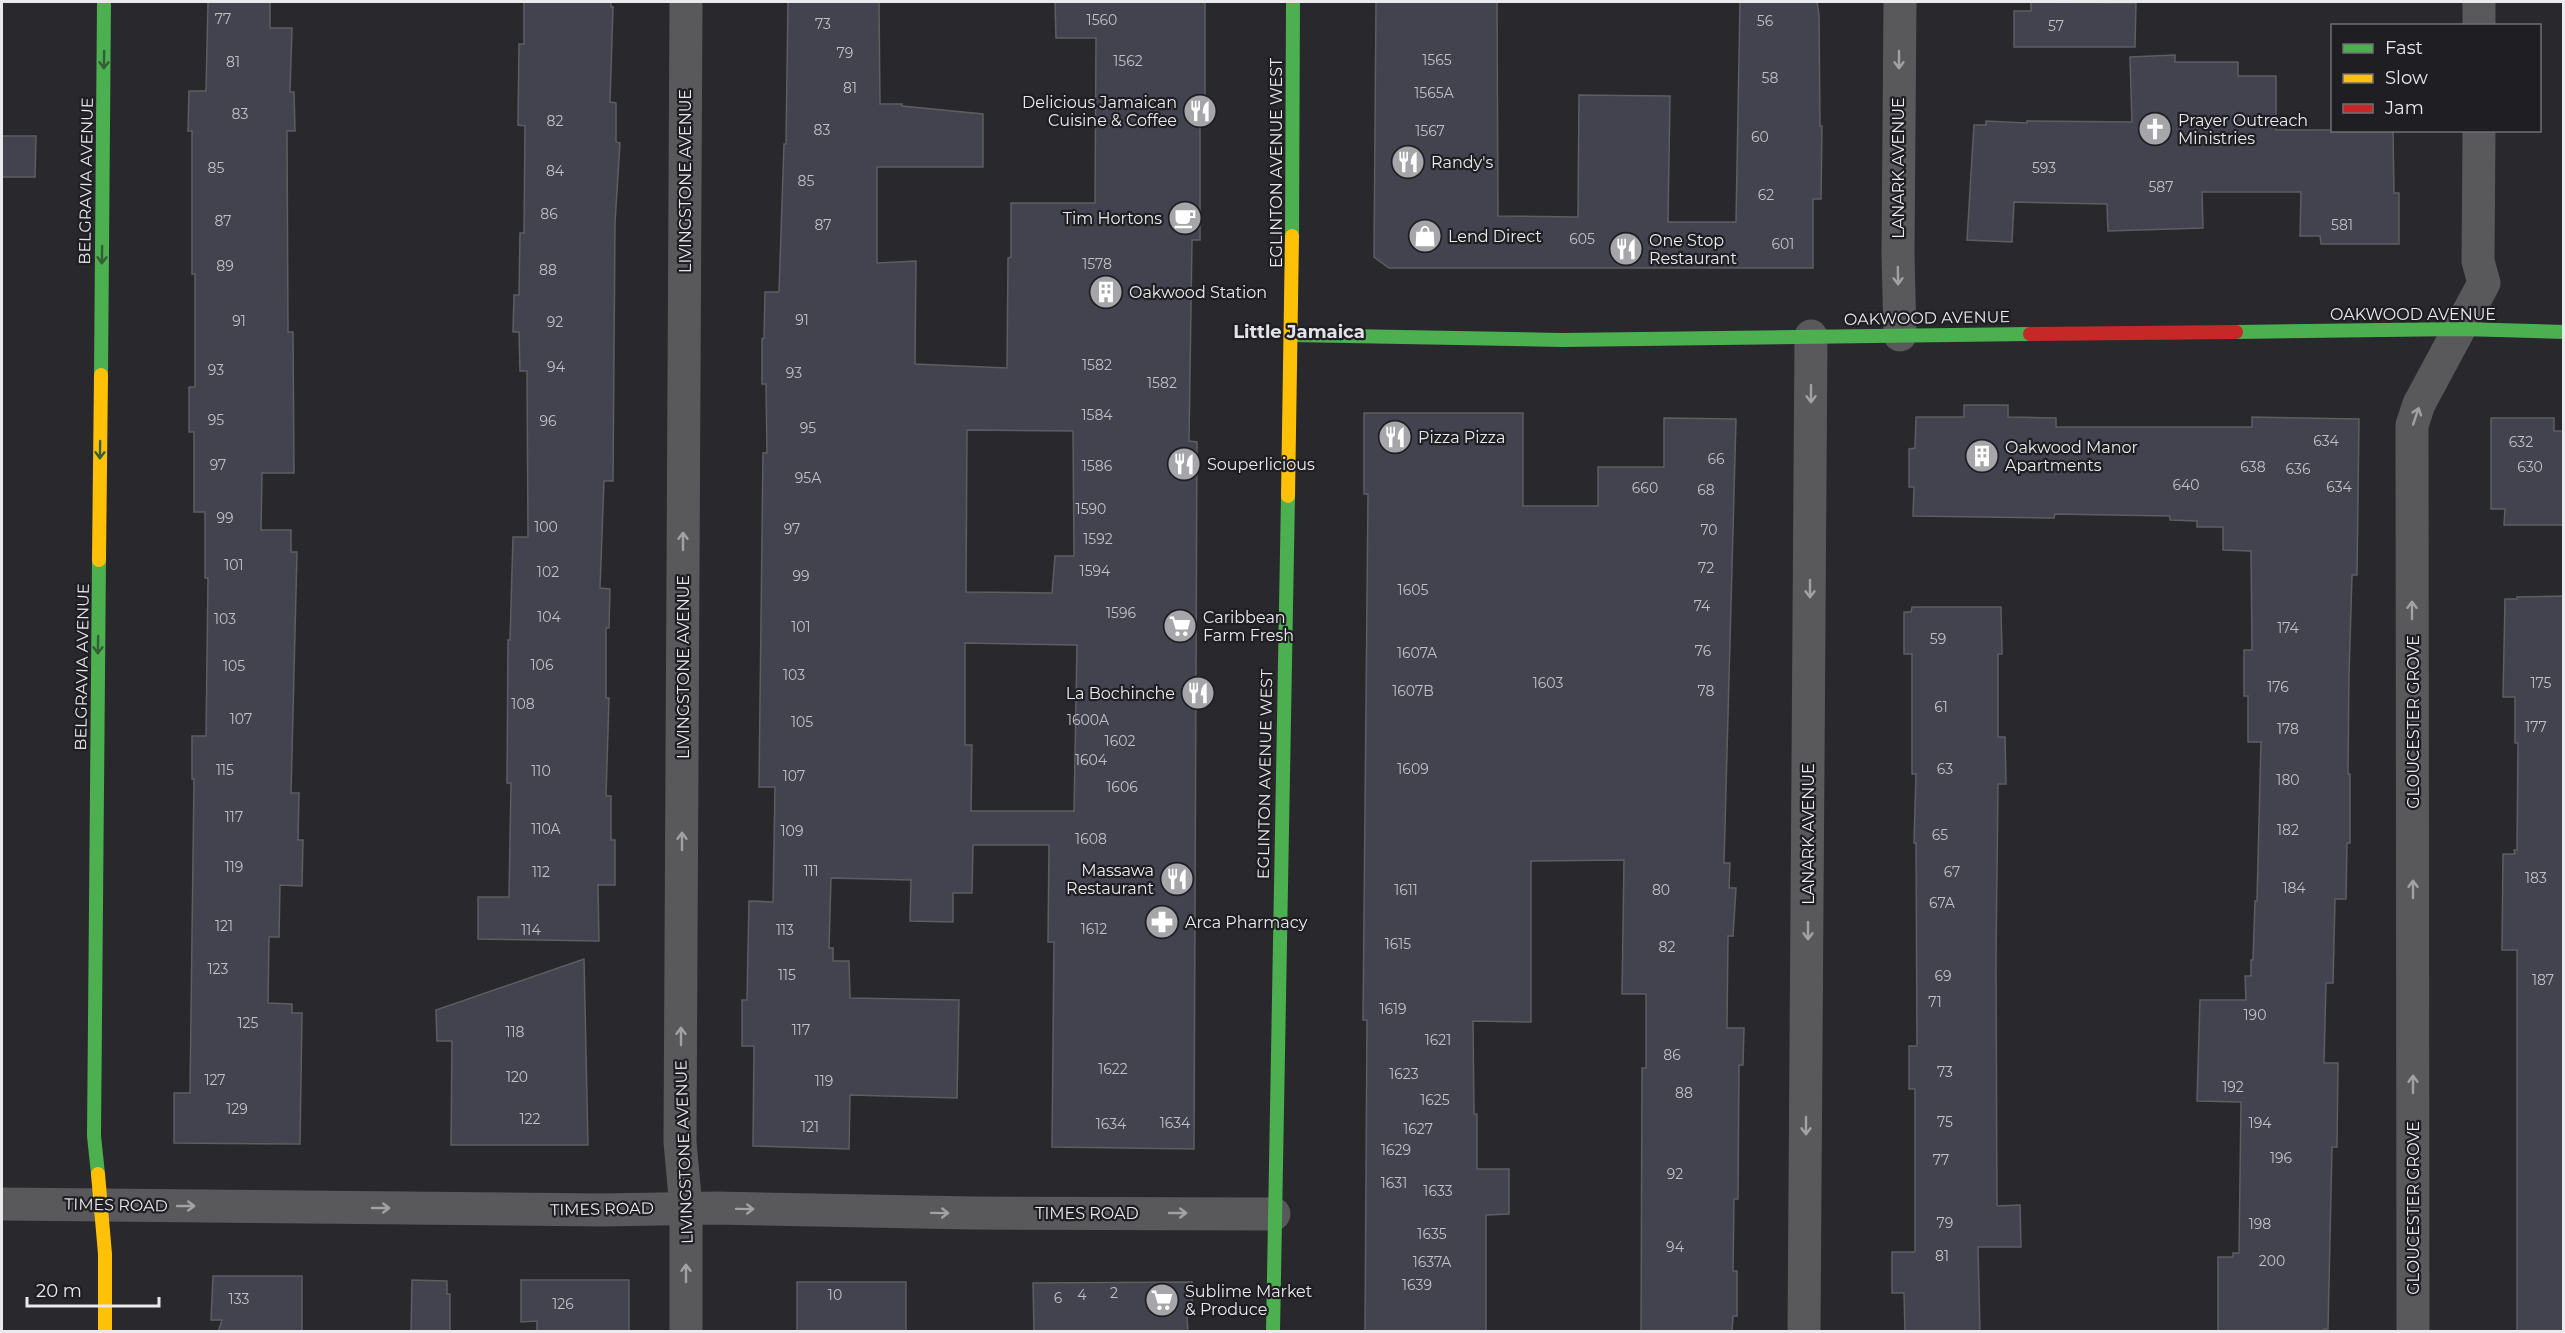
<svg xmlns="http://www.w3.org/2000/svg" width="2565" height="1333" font-family="Montserrat,sans-serif">
<style>
.building{fill:#43424f;stroke:#5e5d61;stroke-width:1.5;fill-rule:evenodd}
.lines{fill:none;stroke-linecap:round;stroke-linejoin:round}
.street{stroke:#59595c;stroke-width:33}
.fast{stroke:#4caf50;stroke-width:14}
.slow{stroke:#ffc107;stroke-width:14}
.jam{stroke:#c62828;stroke-width:14}
.oneway{stroke:#335f37}
.oneway2{stroke:#a2a2a5}
.labels{text-anchor:middle;dominant-baseline:central;stroke-width:4.5;stroke-linejoin:round;paint-order:stroke}
.number-label{font-size:14px;fill:#c0c0c6}
.poi-label{font-size:16px;fill:#eaeaee;stroke:#1e1e23;text-anchor:start}
.street-label{font-size:16px;fill:#eaeaee;stroke:#1e1e23}
.neighbourhood-label{font-size:18px;font-weight:bold;fill:#e3e3ea;stroke:#1e1e23}
</style>
<rect width="100%" height="100%" fill="#29282c"/>
<g class="building">
<polygon points="208,2 270,2 270,28 292,28 290,92 294,92 295,131 287,131 288,332 293,332 294,473 262,473 261,530 291,530 291,552 297,552 291,793 299,793 298,840 303,840 302,886 280,885 279,937 269,937 268,1003 292,1004 292,1013 302,1013 300,1144 174,1143 174,1093 190,1093 194,779 192,779 192,736 206,736 208,578 205,578 205,512 194,512 194,432 189,432 189,387 195,387 195,274 192,274 192,131 188,131 189,91 206,91"/>
<polygon points="524,2 611,2 611,7 613,7 610,102 616,103 616,142 620,143 615,223 613,481 604,481 600,588 610,589 609,628 606,628 606,698 609,698 606,796 611,796 611,840 615,840 615,885 598,885 599,941 478,939 478,897 509,897 511,783 507,783 508,640 510,640 513,537 528,537 527,371 520,371 519,332 513,332 514,295 519,295 520,233 524,233 525,126 518,125 519,44 524,44"/>
<path d="M788 2H879L880 104H902V106L983 114V167H877V263L916 261 915 364 1007 368 1008 258 1011 257V203H1095L1096 38H1056L1055 2H1205V100L1200 99V240H1192L1189 441 1197 442 1194 1149 1052 1147 1054 942H1048L1049 845H973L972 893H953V922L910 921 911 880 831 878 829 948H833V961H849L850 998 959 1000 957 1098 850 1095 849 1149 753 1146 754 1046H742V1000H747L749 901 773 902 775 787H759L763 453H767L766 384H762V339L764 338 765 292H779L784 144H786ZM967 430 1073 431 1074 556H1055L1052 593 966 592ZM965 643 1077 645 1074 811H971L972 745H965Z"/>
<polygon points="1376,2 1497,2 1498,216 1578,217 1579,95 1670,96 1668,222 1736,222 1740,2 1817,2 1819,15 1820,126 1822,126 1821,199 1813,199 1813,268 1389,268 1374,257"/>
<polygon points="2031,2 2136,3 2135,47 2014,47 2014,11 2031,11"/>
<polygon points="2175,55 2175,62 2238,62 2238,76 2276,76 2276,130 2393,130 2394,193 2399,193 2399,244 2321,244 2320,236 2300,236 2301,192 2202,192 2203,228 2108,231 2107,204 2014,202 2012,242 1967,240 1974,125 1986,125 1986,121 2027,123 2027,121 2132,122 2130,57"/>
<polygon points="2,136 36,136 35,177 2,177"/>
<polygon points="1964,405 2008,405 2008,417 2056,418 2056,427 2252,427 2252,417 2359,419 2357,575 2352,575 2349,675 2348,774 2350,774 2350,843 2347,843 2346,899 2335,899 2333,983 2326,983 2324,1063 2338,1063 2337,1147 2332,1147 2328,1329 2324,1329 2324,1332 2218,1332 2218,1257 2233,1257 2233,1253 2239,1253 2241,1102 2197,1101 2200,1000 2246,1000 2245,976 2251,976 2251,960 2253,960 2255,901 2257,901 2261,742 2248,742 2248,696 2244,696 2244,650 2252,650 2251,551 2223,550 2223,527 2197,527 2197,521 2170,520 2170,516 2055,514 2054,518 1913,516 1914,487 1909,487 1909,449 1915,448 1916,417 1964,417"/>
<polygon points="1364,413 1523,413 1523,506 1598,506 1598,467 1664,467 1664,418 1736,419 1724,863 1730,863 1729,888 1736,888 1733,936 1728,936 1727,1028 1744,1028 1743,1065 1739,1065 1738,1199 1734,1199 1733,1271 1737,1271 1737,1316 1733,1316 1732,1332 1641,1332 1642,1068 1646,1068 1646,994 1622,994 1624,860 1531,861 1531,1022 1473,1021 1474,1114 1477,1114 1477,1169 1509,1169 1509,1214 1486,1215 1486,1332 1365,1332 1367,1020 1363,1020 1368,494 1364,494"/>
<polygon points="2491,418 2554,418 2554,431 2564,431 2564,525 2504,525 2505,509 2491,509"/>
<polygon points="2564,596 2564,1332 2517,1332 2517,950 2502,950 2503,854 2515,854 2514,850 2517,850 2518,743 2515,743 2515,697 2503,697 2505,599 2517,599 2517,597"/>
<polygon points="1912,607 2001,607 2002,654 1998,654 1998,737 2005,737 2006,784 1998,784 1996,958 1997,1206 2020,1205 2021,1247 1978,1247 1980,1332 1905,1332 1904,1293 1892,1293 1892,1252 1915,1252 1915,1089 1909,1089 1909,1046 1917,1046 1916,843 1914,843 1916,774 1912,774 1912,654 1904,654 1904,612 1911,612"/>
<polygon points="584,959 588,1145 451,1145 452,1041 437,1041 436,1010"/>
<polygon points="213,1276 302,1276 302,1332 218,1332 222,1320 211,1320"/>
<polygon points="412,1280 447,1281 447,1294 450,1294 450,1332 411,1332"/>
<polygon points="521,1280 629,1280 629,1332 537,1332 537,1321 521,1322"/>
<rect x="797" y="1282" width="109" height="50"/>
<polygon points="1192,1282 1192,1316 1187,1317 1188,1332 1034,1332 1033,1283"/>
</g>
<g class="lines">
<g class="street">
<polyline points="686,2 680,1142 686,1208 686,1332"/>
<polyline points="1900,2 1898,254 1900,335"/>
<polyline points="2479,26 2479,2"/>
<polyline points="2,1204 602,1210 716,1208 972,1213 1274,1214"/>
<polyline points="1804,1332 1811,336"/>
<polyline points="2413,1332 2412,425 2419,404 2484,283 2478,261 2479,130"/>
</g>
<g class="fast">
<polyline points="1292,236 1293,2"/>
<polyline points="2236,332 2461,329 2564,332"/>
<polyline points="1292,335 1562,340 2030,334"/>
<polyline points="101,375 104,2"/>
<polyline points="98,1174 94,1136 99,560"/>
<polyline points="1273,1332 1288,496"/>
</g>
<g class="slow">
<polyline points="1288,496 1292,236"/>
<polyline points="99,560 101,375"/>
<polyline points="98,1174 105,1254 105,1332"/>
</g>
<polyline class="jam" points="2030,334 2236,332"/>
</g>
<defs><path id="oneway-shaft" d="M-6 0H5M1.5-3L5.5 0L1.5 3" fill="none" stroke-width="1.6" stroke-linecap="round" stroke-linejoin="round" transform="scale(1.5)"/></defs>
<g class="oneway">
<use href="#oneway-shaft" transform="translate(104 60) rotate(91)"/>
<use href="#oneway-shaft" transform="translate(102 255) rotate(91)"/>
<use href="#oneway-shaft" transform="translate(100 450) rotate(91)"/>
<use href="#oneway-shaft" transform="translate(98 645) rotate(91)"/>
</g>
<g class="oneway2">
<use href="#oneway-shaft" transform="translate(1899 60) rotate(90)"/>
<use href="#oneway-shaft" transform="translate(1898 276) rotate(89)"/>
<use href="#oneway-shaft" transform="translate(1811 394) rotate(90)"/>
<use href="#oneway-shaft" transform="translate(2416 416) rotate(-71)"/>
<use href="#oneway-shaft" transform="translate(683 541) rotate(-90)"/>
<use href="#oneway-shaft" transform="translate(1810 589) rotate(90)"/>
<use href="#oneway-shaft" transform="translate(2412 610) rotate(-90)"/>
<use href="#oneway-shaft" transform="translate(682 841) rotate(-90)"/>
<use href="#oneway-shaft" transform="translate(2413 889) rotate(-90)"/>
<use href="#oneway-shaft" transform="translate(1808 931) rotate(90)"/>
<use href="#oneway-shaft" transform="translate(681 1036) rotate(-90)"/>
<use href="#oneway-shaft" transform="translate(2413 1084) rotate(-90)"/>
<use href="#oneway-shaft" transform="translate(1806 1126) rotate(90)"/>
<use href="#oneway-shaft" transform="translate(186 1206)"/>
<use href="#oneway-shaft" transform="translate(381 1208)"/>
<use href="#oneway-shaft" transform="translate(745 1209) rotate(1)"/>
<use href="#oneway-shaft" transform="translate(940 1213) rotate(1)"/>
<use href="#oneway-shaft" transform="translate(1178 1213)"/>
<use href="#oneway-shaft" transform="translate(686 1273) rotate(-90)"/>
</g>
<defs>
<g id="restaurant-disc" transform="scale(1.725)"><circle r="9.5" fill="#a6a6aa" stroke="#1e1e23"/><path d="M-5-6h1v4h1v-4h1v4h1v-4h1v5L-1.5 .5V6h-2V.5L-5-1ZM5-6V6H3V1.5H1.5Q1.5-4 5-6Z" fill="#fff"/></g>
<g id="church-disc" transform="scale(1.725)"><circle r="9.5" fill="#a6a6aa" stroke="#1e1e23"/><path d="M-1.2-6h2.4v3.5h3.3v2.4h-3.3V6h-2.4V-.1h-3.3v-2.4h3.3Z" fill="#fff"/></g>
<g id="cafe-disc" transform="scale(1.725)"><circle r="9.5" fill="#a6a6aa" stroke="#1e1e23"/><path d="M-5.5-4.5H6V0H3Q3 3.5 0 3.5H-2.5Q-5.5 3.5-5.5 0ZM3-3.2v2h1.7v-2ZM-6 4.5H4V6H-6Z" fill="#fff"/></g>
<g id="shop-disc" transform="scale(1.725)"><circle r="9.5" fill="#a6a6aa" stroke="#1e1e23"/><path d="M-5-2.5h2.3a2.7 3.5 0 0 1 5.4 0H5L5.5 6h-11ZM-1.5-2.5h3a1.5 2.3 0 0 0-3 0Z" fill="#fff"/></g>
<g id="building-disc" transform="scale(1.725)"><circle r="9.5" fill="#a6a6aa" stroke="#1e1e23"/><path d="M-4-6H4V6H1V3H-1V6H-4ZM-2.5-4.3h1.7v1.8h-1.7ZM.8-4.3h1.7v1.8H.8ZM-2.5-1h1.7V.8h-1.7ZM.8-1h1.7V.8H.8Z" fill="#fff"/></g>
<g id="supermarket-disc" transform="scale(1.725)"><circle r="9.5" fill="#a6a6aa" stroke="#1e1e23"/><path d="M-6-5.5h2.5l.6 2H6L4.5 2H-2.5L-4.4-4H-6ZM-1.5 3.2a1.3 1.3 0 1 0 .1 0ZM3 3.2a1.3 1.3 0 1 0 .1 0Z" fill="#fff"/></g>
<g id="pharmacy-disc" transform="scale(1.725)"><circle r="9.5" fill="#a6a6aa" stroke="#1e1e23"/><path d="M-2-6h4v4h4v4h-4v4h-4v-4h-4v-4h4Z" fill="#fff"/></g>
</defs>
<g fill-rule="evenodd">
<use href="#restaurant-disc" x="1200" y="111"/>
<use href="#church-disc" x="2155" y="129"/>
<use href="#restaurant-disc" x="1408" y="162"/>
<use href="#cafe-disc" x="1185" y="218"/>
<use href="#shop-disc" x="1425" y="236"/>
<use href="#restaurant-disc" x="1626" y="249"/>
<use href="#building-disc" x="1106" y="292"/>
<use href="#restaurant-disc" x="1395" y="437"/>
<use href="#building-disc" x="1982" y="456"/>
<use href="#restaurant-disc" x="1184" y="464"/>
<use href="#supermarket-disc" x="1180" y="626"/>
<use href="#restaurant-disc" x="1198" y="693"/>
<use href="#restaurant-disc" x="1177" y="879"/>
<use href="#pharmacy-disc" x="1162" y="922"/>
<use href="#supermarket-disc" x="1162" y="1300"/>
</g>
<g class="labels">
<g class="number-label">
<text x="223" y="19">77</text>
<text x="1102" y="20">1560</text>
<text x="1765" y="21">56</text>
<text x="823" y="24">73</text>
<text x="2056" y="26">57</text>
<text x="845" y="53">79</text>
<text x="1437" y="60">1565</text>
<text x="1128" y="61">1562</text>
<text x="233" y="62">81</text>
<text x="1770" y="78">58</text>
<text x="850" y="88">81</text>
<text x="1434" y="93">1565A</text>
<text x="240" y="114">83</text>
<text x="555" y="121">82</text>
<text x="822" y="130">83</text>
<text x="1430" y="131">1567</text>
<text x="1760" y="137">60</text>
<text x="216" y="168">85</text>
<text x="2044" y="168">593</text>
<text x="555" y="171">84</text>
<text x="806" y="181">85</text>
<text x="2161" y="187">587</text>
<text x="1766" y="195">62</text>
<text x="549" y="214">86</text>
<text x="223" y="221">87</text>
<text x="823" y="225">87</text>
<text x="2342" y="225">581</text>
<text x="1582" y="239">605</text>
<text x="1783" y="244">601</text>
<text x="1097" y="264">1578</text>
<text x="225" y="266">89</text>
<text x="548" y="270">88</text>
<text x="802" y="320">91</text>
<text x="239" y="321">91</text>
<text x="555" y="322">92</text>
<text x="1097" y="365">1582</text>
<text x="556" y="367">94</text>
<text x="216" y="370">93</text>
<text x="794" y="373">93</text>
<text x="1162" y="383">1582</text>
<text x="1097" y="415">1584</text>
<text x="216" y="420">95</text>
<text x="548" y="421">96</text>
<text x="808" y="428">95</text>
<text x="2326" y="441">634</text>
<text x="2521" y="442">632</text>
<text x="1716" y="459">66</text>
<text x="218" y="465">97</text>
<text x="1097" y="466">1586</text>
<text x="2253" y="467">638</text>
<text x="2530" y="467">630</text>
<text x="2298" y="469">636</text>
<text x="808" y="478">95A</text>
<text x="2186" y="485">640</text>
<text x="2339" y="487">634</text>
<text x="1645" y="488">660</text>
<text x="1706" y="490">68</text>
<text x="1091" y="509">1590</text>
<text x="225" y="518">99</text>
<text x="546" y="527">100</text>
<text x="792" y="529">97</text>
<text x="1709" y="530">70</text>
<text x="1098" y="539">1592</text>
<text x="234" y="565">101</text>
<text x="1706" y="568">72</text>
<text x="1095" y="571">1594</text>
<text x="548" y="572">102</text>
<text x="801" y="576">99</text>
<text x="1413" y="590">1605</text>
<text x="1702" y="606">74</text>
<text x="1121" y="613">1596</text>
<text x="549" y="617">104</text>
<text x="225" y="619">103</text>
<text x="801" y="627">101</text>
<text x="2288" y="628">174</text>
<text x="1938" y="639">59</text>
<text x="1703" y="651">76</text>
<text x="1417" y="653">1607A</text>
<text x="542" y="665">106</text>
<text x="234" y="666">105</text>
<text x="794" y="675">103</text>
<text x="1548" y="683">1603</text>
<text x="2541" y="683">175</text>
<text x="2278" y="687">176</text>
<text x="1413" y="691">1607B</text>
<text x="1706" y="691">78</text>
<text x="523" y="704">108</text>
<text x="1941" y="707">61</text>
<text x="241" y="719">107</text>
<text x="1088" y="720">1600A</text>
<text x="802" y="722">105</text>
<text x="2536" y="727">177</text>
<text x="2288" y="729">178</text>
<text x="1120" y="741">1602</text>
<text x="1091" y="760">1604</text>
<text x="1413" y="769">1609</text>
<text x="1945" y="769">63</text>
<text x="225" y="770">115</text>
<text x="541" y="771">110</text>
<text x="794" y="776">107</text>
<text x="2288" y="780">180</text>
<text x="1122" y="787">1606</text>
<text x="234" y="817">117</text>
<text x="546" y="829">110A</text>
<text x="2288" y="830">182</text>
<text x="792" y="831">109</text>
<text x="1940" y="835">65</text>
<text x="1091" y="839">1608</text>
<text x="234" y="867">119</text>
<text x="811" y="871">111</text>
<text x="541" y="872">112</text>
<text x="1952" y="872">67</text>
<text x="2536" y="878">183</text>
<text x="2294" y="888">184</text>
<text x="1406" y="890">1611</text>
<text x="1661" y="890">80</text>
<text x="1942" y="903">67A</text>
<text x="224" y="926">121</text>
<text x="1094" y="929">1612</text>
<text x="531" y="930">114</text>
<text x="785" y="930">113</text>
<text x="1398" y="944">1615</text>
<text x="1667" y="947">82</text>
<text x="218" y="969">123</text>
<text x="787" y="975">115</text>
<text x="1943" y="976">69</text>
<text x="2543" y="980">187</text>
<text x="1935" y="1002">71</text>
<text x="1393" y="1009">1619</text>
<text x="2255" y="1015">190</text>
<text x="248" y="1023">125</text>
<text x="801" y="1030">117</text>
<text x="515" y="1032">118</text>
<text x="1438" y="1040">1621</text>
<text x="1672" y="1055">86</text>
<text x="1113" y="1069">1622</text>
<text x="1945" y="1072">73</text>
<text x="1404" y="1074">1623</text>
<text x="517" y="1077">120</text>
<text x="215" y="1080">127</text>
<text x="824" y="1081">119</text>
<text x="2233" y="1087">192</text>
<text x="1684" y="1093">88</text>
<text x="1435" y="1100">1625</text>
<text x="237" y="1109">129</text>
<text x="530" y="1119">122</text>
<text x="1945" y="1122">75</text>
<text x="1175" y="1123">1634</text>
<text x="2260" y="1123">194</text>
<text x="1111" y="1124">1634</text>
<text x="810" y="1127">121</text>
<text x="1418" y="1129">1627</text>
<text x="1396" y="1150">1629</text>
<text x="2281" y="1158">196</text>
<text x="1941" y="1160">77</text>
<text x="1675" y="1174">92</text>
<text x="1394" y="1183">1631</text>
<text x="1438" y="1191">1633</text>
<text x="1945" y="1223">79</text>
<text x="2260" y="1224">198</text>
<text x="1432" y="1234">1635</text>
<text x="1675" y="1247">94</text>
<text x="1942" y="1256">81</text>
<text x="2272" y="1261">200</text>
<text x="1432" y="1262">1637A</text>
<text x="1417" y="1285">1639</text>
<text x="1114" y="1293">2</text>
<text x="835" y="1295">10</text>
<text x="1082" y="1295">4</text>
<text x="1058" y="1298">6</text>
<text x="239" y="1299">133</text>
<text x="563" y="1304">126</text>
</g>
<g class="poi-label">
<text x="1177" y="102" text-anchor="end">Delicious Jamaican<tspan x="1177" dy="18">Cuisine &amp; Coffee</tspan></text>
<text x="2178" y="120">Prayer Outreach<tspan x="2178" dy="18">Ministries</tspan></text>
<text x="1431" y="162">Randy's</text>
<text x="1162" y="218" text-anchor="end">Tim Hortons</text>
<text x="1448" y="236">Lend Direct</text>
<text x="1649" y="240">One Stop<tspan x="1649" dy="18">Restaurant</tspan></text>
<text x="1129" y="292">Oakwood Station</text>
<text x="1418" y="437">Pizza Pizza</text>
<text x="2005" y="447">Oakwood Manor<tspan x="2005" dy="18">Apartments</tspan></text>
<text x="1207" y="464">Souperlicious</text>
<text x="1203" y="617">Caribbean<tspan x="1203" dy="18">Farm Fresh</tspan></text>
<text x="1175" y="693" text-anchor="end">La Bochinche</text>
<text x="1154" y="870" text-anchor="end">Massawa<tspan x="1154" dy="18">Restaurant</tspan></text>
<text x="1185" y="922">Arca Pharmacy</text>
<text x="1185" y="1291">Sublime Market<tspan x="1185" dy="18">&amp; Produce</tspan></text>
</g>
<g class="street-label">
<text transform="translate(1276 163) rotate(-90)">EGLINTON AVENUE WEST</text>
<text transform="translate(1898 168) rotate(-90)">LANARK AVENUE</text>
<text transform="translate(86 181) rotate(-89)">BELGRAVIA AVENUE</text>
<text transform="translate(685 181) rotate(-90)">LIVINGSTONE AVENUE</text>
<text x="2413" y="314">OAKWOOD AVENUE</text>
<text transform="translate(1927 318) rotate(-1)">OAKWOOD AVENUE</text>
<text transform="translate(82 667) rotate(-89)">BELGRAVIA AVENUE</text>
<text transform="translate(683 667) rotate(-90)">LIVINGSTONE AVENUE</text>
<text transform="translate(2413 722) rotate(-90)">GLOUCESTER GROVE</text>
<text transform="translate(1265 774) rotate(-89)">EGLINTON AVENUE WEST</text>
<text transform="translate(1808 834) rotate(-90)">LANARK AVENUE</text>
<text transform="translate(684 1152) rotate(-92)">LIVINGSTONE AVENUE</text>
<text transform="translate(116 1205) rotate(1)">TIMES ROAD</text>
<text transform="translate(2413 1208) rotate(-90)">GLOUCESTER GROVE</text>
<text transform="translate(602 1209) rotate(-1)">TIMES ROAD</text>
<text x="1087" y="1213">TIMES ROAD</text>
</g>
<g class="neighbourhood-label">
<text x="1299" y="332">Little Jamaica</text>
</g>
</g>
<rect width="2565" height="1333" fill="none" stroke="#eaeaee" stroke-width="6"/>
<rect x="2331" y="24" width="210" height="108" fill="#1e1e23" stroke="#707074" stroke-width="1.5"/>
<rect x="2343" y="44" width="30" height="9" fill="#4caf50" stroke="#707074" stroke-width="1.5"/>
<text x="2385" y="54" font-size="18" fill="#eaeaee">Fast</text>
<rect x="2343" y="74" width="30" height="9" fill="#ffc107" stroke="#707074" stroke-width="1.5"/>
<text x="2385" y="84" font-size="18" fill="#eaeaee">Slow</text>
<rect x="2343" y="104" width="30" height="9" fill="#c62828" stroke="#707074" stroke-width="1.5"/>
<text x="2385" y="114" font-size="18" fill="#eaeaee">Jam</text>
<path d="M27 1297v9h132v-9" fill="none" stroke="#eaeaee" stroke-width="3"/>
<text x="36" y="1297" font-size="18" fill="#eaeaee" stroke="#1e1e23" stroke-width="4.5" paint-order="stroke">20 m</text>
</svg>
